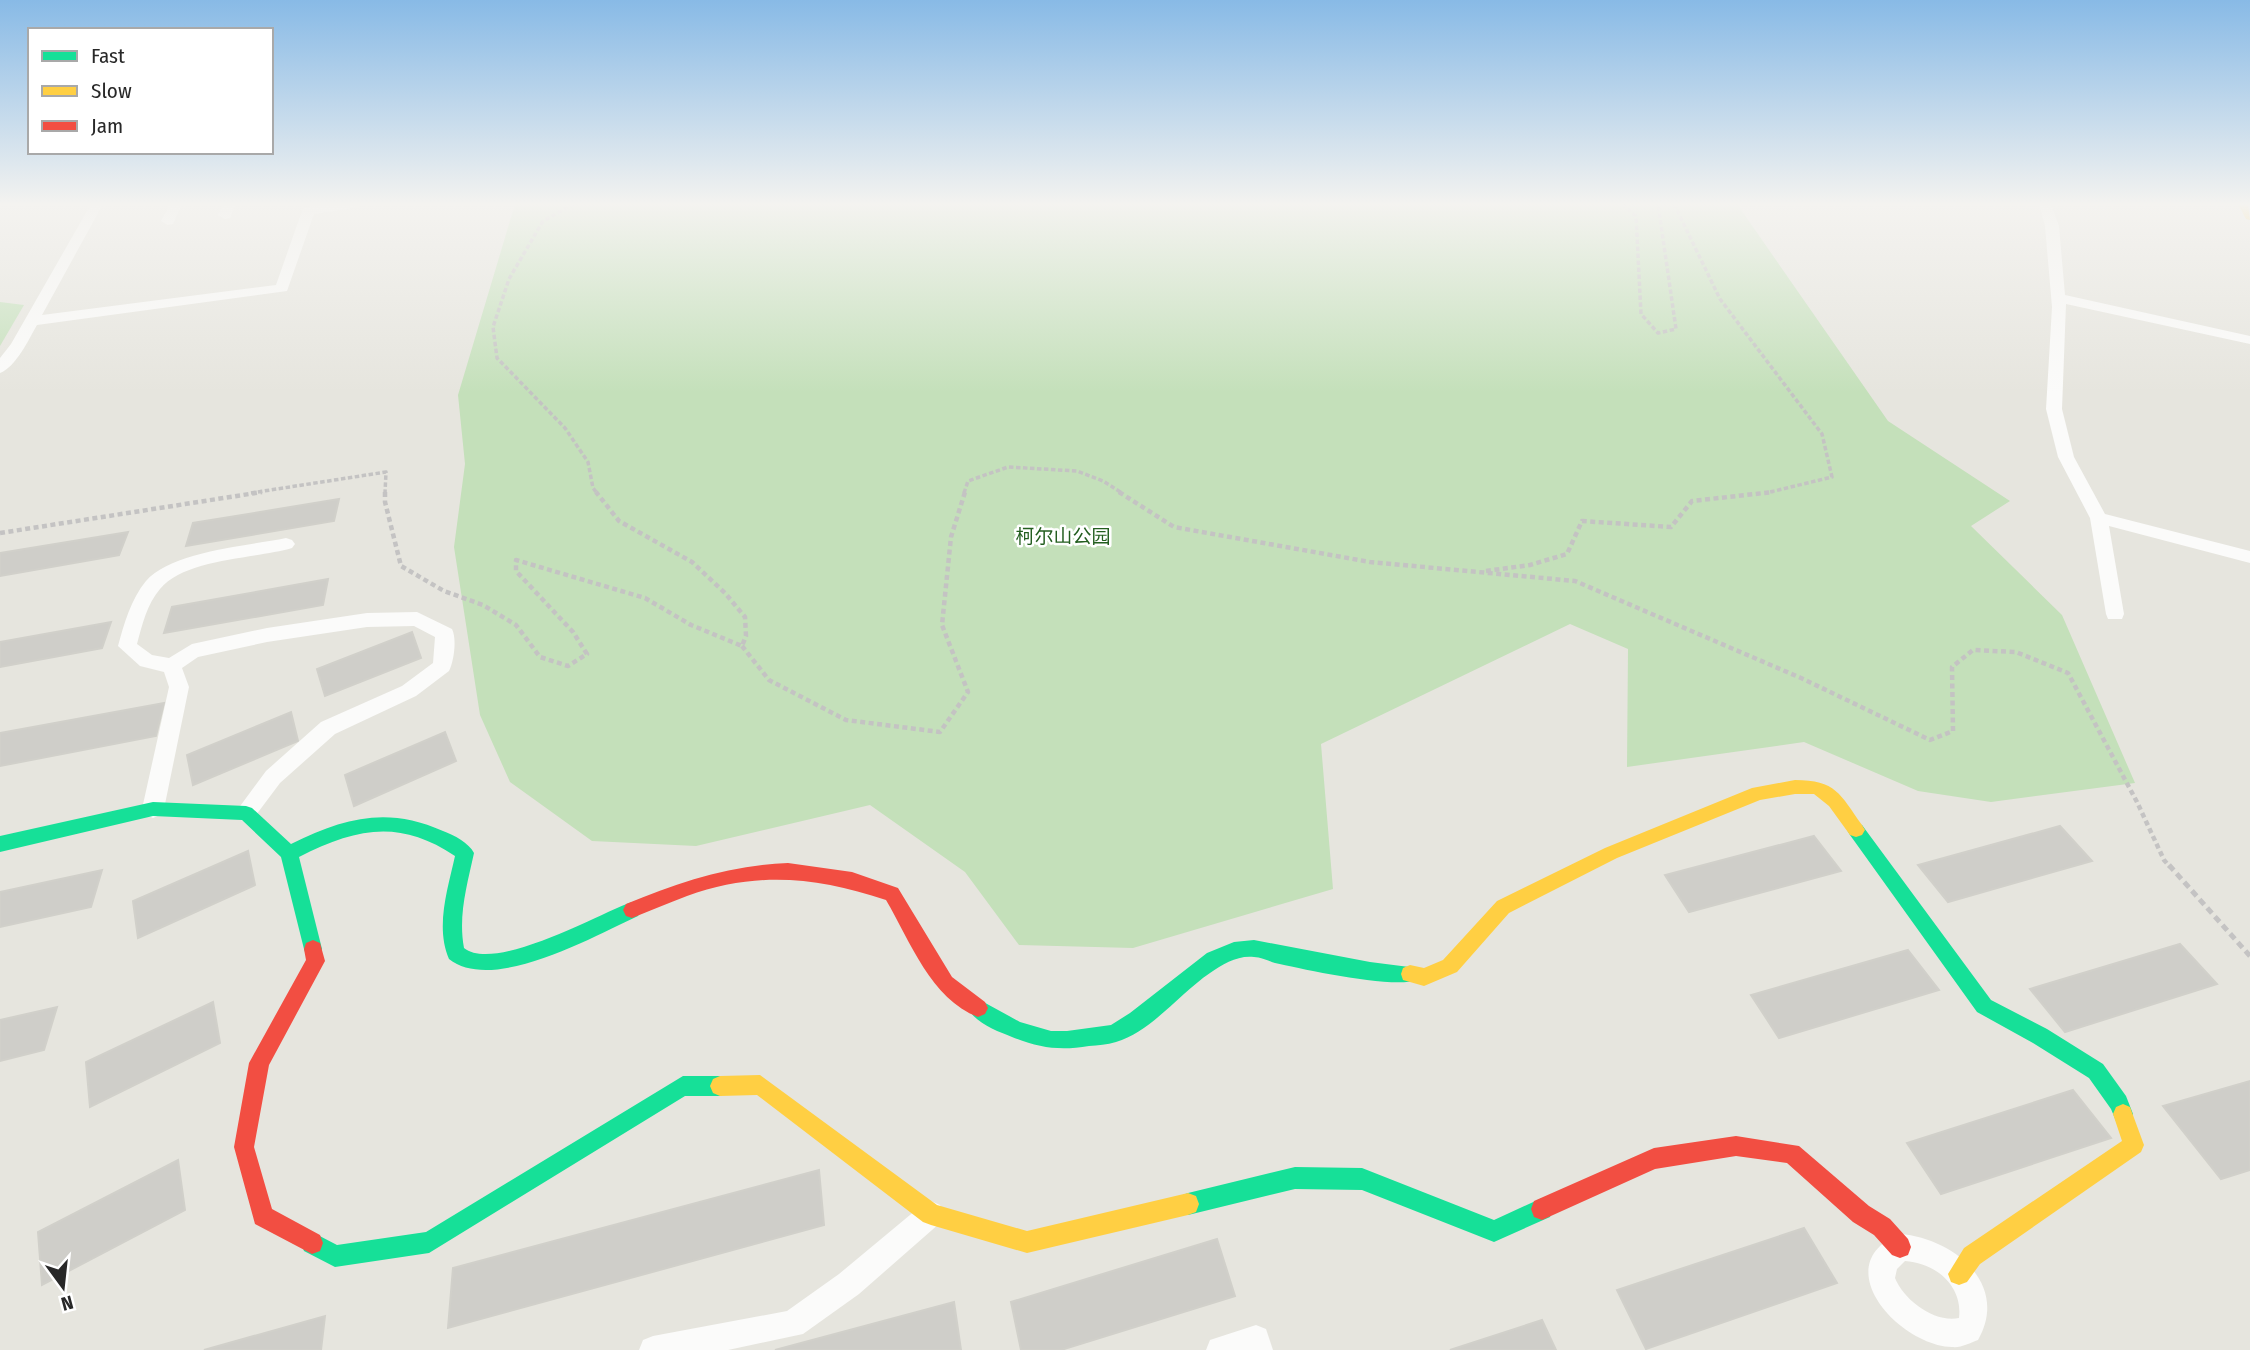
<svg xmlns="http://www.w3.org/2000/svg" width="2250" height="1350" font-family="'Fira Sans Condensed','Noto Sans SC',sans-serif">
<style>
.green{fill:#c4e0ba}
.building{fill:#cfcec9;stroke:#d1d0ca;stroke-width:2}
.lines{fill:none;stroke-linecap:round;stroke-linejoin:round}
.path-far2{stroke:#c4c3c3;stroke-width:3.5;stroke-dasharray:4.5 2.5;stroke-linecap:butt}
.path-far1{stroke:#c4c3c3;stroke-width:4.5;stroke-dasharray:5 3.5;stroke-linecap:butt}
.path{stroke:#c4c3c3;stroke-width:5;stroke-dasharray:7 4.5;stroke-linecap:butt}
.street{fill:#fbfbfa;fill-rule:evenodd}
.fast{fill:#16e098;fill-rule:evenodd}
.slow{fill:#ffcf43;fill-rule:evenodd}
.jam{fill:#f24e42;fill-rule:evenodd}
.labels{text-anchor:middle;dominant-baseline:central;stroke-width:5;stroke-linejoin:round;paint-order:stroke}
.park-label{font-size:19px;fill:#235e1f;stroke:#fff}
</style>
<rect width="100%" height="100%" fill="#e6e5de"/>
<g class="green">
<polygon points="515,204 1737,204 1888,421 2010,501 1971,526 2062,615 2135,783 1991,802 1918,791 1804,742 1627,767 1628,649 1570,624 1321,744 1333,889 1133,948 1019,945 965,872 870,805 696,846 592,841 510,782 480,715 454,547 465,464 458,395"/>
<polygon points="0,302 24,305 0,346"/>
</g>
<g class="building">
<polygon points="339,499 334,521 186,546 193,523"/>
<polygon points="128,532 119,555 0,576 0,553"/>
<polygon points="328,579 323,605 164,633 172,607"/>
<polygon points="111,622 102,648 0,667 0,642"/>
<polygon points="412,632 421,658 325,696 317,669"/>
<polygon points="164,703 156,736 0,766 0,733"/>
<polygon points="291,712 298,741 193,785 187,755"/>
<polygon points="445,732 456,761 354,806 345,775"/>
<polygon points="2060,826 2092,861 1948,902 1918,865"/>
<polygon points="1814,836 1841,871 1689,912 1665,875"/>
<polygon points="248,851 255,885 138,938 133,901"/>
<polygon points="102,870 91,907 0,927 0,892"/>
<polygon points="2180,944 2217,984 2065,1032 2030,989"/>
<polygon points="1908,950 1939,990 1779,1038 1751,995"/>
<polygon points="213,1002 220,1043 90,1107 86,1062"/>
<polygon points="57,1007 44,1050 0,1061 0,1020"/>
<polygon points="2250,1081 2250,1170 2221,1179 2163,1106"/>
<polygon points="2073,1090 2111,1138 1941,1194 1907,1143"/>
<polygon points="178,1160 185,1210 42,1285 38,1232"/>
<polygon points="819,1170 824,1225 448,1328 453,1268"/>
<polygon points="1804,1228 1837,1283 1646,1349 1617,1290"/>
<polygon points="1217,1239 1235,1296 1061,1350 1021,1350 1011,1302"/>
<polygon points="954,1302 961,1350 775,1350"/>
<polygon points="325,1316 321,1350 204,1350"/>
<polygon points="1542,1320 1556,1350 1450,1350"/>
</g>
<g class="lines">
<g class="path-far2">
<polyline points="574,204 543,221 509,279 493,327 497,358 565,428 588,462 593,488 597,493"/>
<polyline points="1622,204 1636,216 1641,314 1658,333 1676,329 1658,204"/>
<polyline points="1674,204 1720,299 1822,434 1832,477 1766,493"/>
<polyline points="251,493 386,472 385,493"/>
<polyline points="964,493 968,481 1008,467 1077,471 1103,481 1122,493"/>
</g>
<g class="path-far1">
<polyline points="385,492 385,502 401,566 444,591 483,605 516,625 540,657 568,666 587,654 573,632 516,571 516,560 645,598 691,625 742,646 746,636 745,617 725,593 692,562 619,521 596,492"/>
<polyline points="1119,492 1174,527 1370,562 1575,581 1801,678 1930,740 1953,731 1952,667 1973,650 2016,652 2068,673 2137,802 2164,860 2170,867"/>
<polyline points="0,533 262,492"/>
<polyline points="1486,571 1530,565 1567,554 1582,521 1671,527 1692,501 1773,492"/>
<polyline points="742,646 769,680 846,720 940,732 968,692 942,625 951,537 965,492"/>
</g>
<polyline class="path" points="2169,865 2250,956"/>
<g class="street">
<path d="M91 204H103L42 315 276 285 303 208 329 204H360L354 208 314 214 287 291 37 325C29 339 16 367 0 373V358L11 344Z"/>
<polygon points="170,204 182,204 173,224 168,225 161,221"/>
<polygon points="224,204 236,204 230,218 225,219 218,215"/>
<polygon points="2039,204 2051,204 2059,226 2065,295 2250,336 2250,344 2066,304 2062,409 2074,457 2105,514 2250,551 2250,563 2109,526 2124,614 2122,619 2108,619 2106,614 2090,518 2058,457 2046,409 2052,307 2045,226"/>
<path d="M286 538 292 540 295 544 292 548C255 559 186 558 160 589 147 604 142 625 137 644L152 655 169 658 192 644 267 628 367 613 417 612 452 629C457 639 454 661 449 671L416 696 335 734 280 783 253 819 246 822 239 819 235 813 266 771 321 722 402 686 433 663 435 637 414 626 367 627 267 642 198 657 182 668 189 687 164 809 160 815 153 818 146 815 142 809 169 687 164 672 140 666 118 646C124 624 131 599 146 581 172 551 248 546 286 538Z"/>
<polygon points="931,1201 940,1205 944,1214 940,1223 859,1294 803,1334 728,1350 639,1350 643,1340 653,1336 787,1311 839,1274 922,1205"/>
<path d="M1900 1234C1953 1238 2010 1284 1978 1340 1970 1343 1961 1348 1952 1347 1898 1345 1826 1264 1900 1234ZM1905 1261C1936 1263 1963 1286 1959 1318 1934 1323 1904 1300 1895 1278L1897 1269Z"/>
<polygon points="1256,1325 1266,1329 1273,1350 1206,1350 1210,1340"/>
</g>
<g class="fast">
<path d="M153 802 246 806 252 808 291 844C344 818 387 806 443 831 454 835 469 843 474 853 467 885 458 916 464 948 495 973 598 914 632 902L638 904 641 910 638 916C594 936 493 994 449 959 435 927 448 888 455 856 399 819 357 828 299 857L322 949 320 955 313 958 306 955 304 949 281 857 242 820 153 816 0 852V836Z"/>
<polygon points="1856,823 1862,825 1991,1000 2047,1029 2103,1064 2126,1096 2133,1114 2130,1121 2123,1124 2116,1121 2111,1109 2089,1078 2033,1043 1977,1012 1850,835 1847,830 1850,825"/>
<path d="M1254 940 1370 962 1417 968 1419 974 1417 980C1393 989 1302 969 1275 963 1268 961 1261 957 1254 957 1238 955 1223 964 1210 973 1179 994 1152 1031 1116 1042 1107 1045 1098 1045 1089 1046 1060 1051 1039 1048 1012 1037 997 1031 975 1023 968 1008L971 1002 978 999 1020 1022 1051 1031H1067L1111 1025 1130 1013 1207 953 1234 942Z"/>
<polygon points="683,1076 720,1076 727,1079 730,1086 727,1093 720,1096 685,1096 429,1253 335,1267 304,1251 301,1243 304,1235 312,1232 337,1245 426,1232"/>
<polygon points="1295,1167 1362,1168 1494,1220 1542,1198 1550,1201 1553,1209 1550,1217 1494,1242 1362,1190 1295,1189 1188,1215 1180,1212 1177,1204 1180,1196 1188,1193"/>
</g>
<g class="slow">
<polygon points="2238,204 2248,204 2250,220 2246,219"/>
<path d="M1795 780C1836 780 1840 794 1862 825L1865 830 1862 835 1856 837 1850 835 1829 806 1814 794H1795L1760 800 1617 858 1509 913 1457 972 1424 986 1403 980 1401 974 1403 968 1410 965 1424 968 1443 960 1497 901 1605 848 1752 788Z"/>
<polygon points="760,1075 937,1205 1027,1231 1188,1193 1196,1196 1199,1204 1196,1212 1188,1215 1027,1253 931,1225 923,1222 757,1095 720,1096 713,1093 710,1086 713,1079 720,1076"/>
<polygon points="2123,1104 2130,1107 2144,1145 2141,1152 1980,1264 1967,1282 1959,1285 1951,1282 1948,1274 1964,1248 2122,1141 2113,1114 2116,1107"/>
</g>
<g class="jam">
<path d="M788 863 852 872 898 888 952 977 985 1002 988 1008 985 1014 978 1017C931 999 910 941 886 900 816 877 757 871 687 896 668 903 650 911 632 918L626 916 623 910 626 904C679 882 730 865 788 863Z"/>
<polygon points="313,940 320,943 325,961 269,1065 254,1147 272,1209 320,1235 323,1243 320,1251 312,1254 255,1224 234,1147 249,1063 306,960 304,949 306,943"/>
<polygon points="1736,1136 1799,1146 1869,1206 1890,1219 1908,1239 1911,1247 1908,1255 1900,1258 1892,1255 1874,1235 1853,1222 1787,1163 1736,1156 1655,1169 1542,1220 1534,1217 1531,1209 1534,1201 1654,1148"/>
</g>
</g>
<linearGradient id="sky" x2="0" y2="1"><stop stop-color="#88bae6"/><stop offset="0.52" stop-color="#f4f3f0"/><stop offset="1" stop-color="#f4f3f0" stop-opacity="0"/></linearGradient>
<rect width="2250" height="393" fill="url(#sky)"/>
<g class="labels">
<g class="park-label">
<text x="1063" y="536">柯尔山公园</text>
</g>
</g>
<rect x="28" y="28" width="245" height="126" fill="#ffffff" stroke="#a9a9a9" stroke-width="2"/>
<rect x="42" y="51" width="35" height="10" fill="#16e098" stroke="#a9a9a9" stroke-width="2"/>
<text x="91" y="63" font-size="21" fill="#282828">Fast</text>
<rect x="42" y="86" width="35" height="10" fill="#ffcf43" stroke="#a9a9a9" stroke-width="2"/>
<text x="91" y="98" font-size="21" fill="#282828">Slow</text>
<rect x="42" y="121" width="35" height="10" fill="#f24e42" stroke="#a9a9a9" stroke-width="2"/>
<text x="91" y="133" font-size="21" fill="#282828">Jam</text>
<g transform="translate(63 1287) rotate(165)" stroke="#ffffff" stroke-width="5" paint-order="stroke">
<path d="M0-5L12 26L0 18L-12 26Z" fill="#282828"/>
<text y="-10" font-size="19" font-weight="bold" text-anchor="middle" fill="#282828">N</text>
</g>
</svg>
